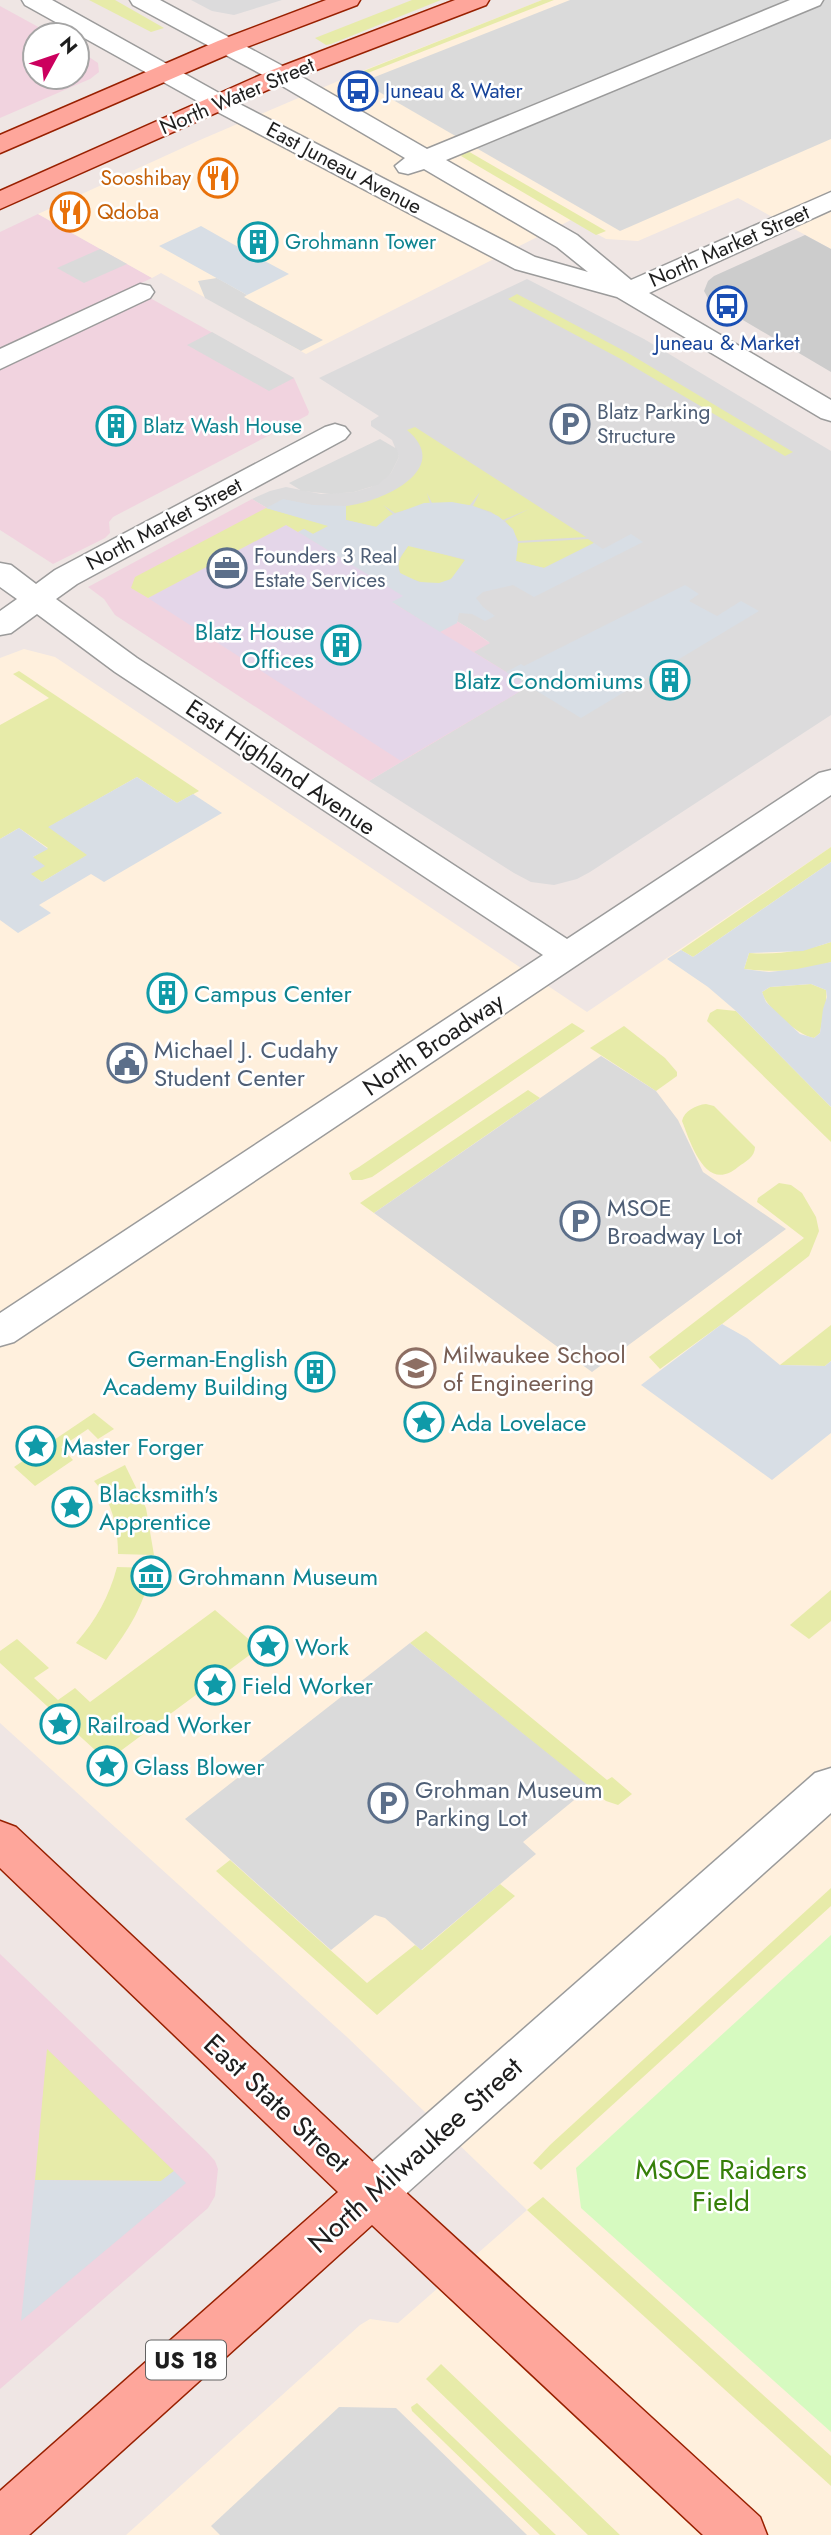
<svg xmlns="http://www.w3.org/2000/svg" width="831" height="2535" font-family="Jost,sans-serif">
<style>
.residential{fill:#dcdbdc}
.commercial{fill:#f1d3df}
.industrial{fill:#e4d6e9}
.education{fill:#fff0dd}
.religious{fill:#ccc}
.grass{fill:#e7eba9}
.park{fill:#d6fac0}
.parking{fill:#dadada}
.plaza{fill:#d8dee5;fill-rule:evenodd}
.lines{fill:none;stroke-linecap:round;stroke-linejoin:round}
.minor-casing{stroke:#9b9b9b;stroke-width:3}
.major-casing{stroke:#982000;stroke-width:3}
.minor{fill:#fff;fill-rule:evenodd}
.major{fill:#fea69b;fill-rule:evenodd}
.labels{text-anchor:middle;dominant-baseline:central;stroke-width:5;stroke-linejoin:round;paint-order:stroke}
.far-transit-label{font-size:21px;fill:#164399;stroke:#fff;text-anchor:start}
.far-street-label{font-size:21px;fill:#1e1e1e;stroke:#fff}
.far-food-label{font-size:21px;fill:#c56008;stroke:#fff;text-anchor:end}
.far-culture-label{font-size:21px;fill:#0d838f;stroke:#fff;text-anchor:start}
.far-service-label{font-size:21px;fill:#4e5e75;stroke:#fff;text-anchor:start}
.shield{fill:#fff;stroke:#626262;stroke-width:2}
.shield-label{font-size:23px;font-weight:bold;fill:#1e1e1e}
.culture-label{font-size:24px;fill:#0d838f;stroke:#fff;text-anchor:start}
.street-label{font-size:24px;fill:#1e1e1e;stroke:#fff}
.service-label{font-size:24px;fill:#4e5e75;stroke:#fff;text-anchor:start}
.education-label{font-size:24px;fill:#785e54;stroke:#fff;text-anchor:start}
.near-street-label{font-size:28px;fill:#1e1e1e;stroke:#fff}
.near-park-label{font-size:28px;fill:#367f09;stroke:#fff}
</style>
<rect width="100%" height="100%" fill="#efe6e4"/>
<g class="residential">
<polygon points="191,0 282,0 234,15 212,11"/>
<polygon points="527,279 644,339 831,451 831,715 590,872 577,879 554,885 531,882 514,873 369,781 528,686 473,652 489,642 470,629 252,499 270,491 286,487 321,494 354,492 371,487 391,473 399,457 392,440 371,426 371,421 379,416 319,378"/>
</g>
<g class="commercial">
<polygon points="0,6 53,35 35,35 35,77 77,77 77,49 98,63 99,72 90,79 0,118"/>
<polygon points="38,214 152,278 0,349 0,232"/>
<polygon points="150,298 294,378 309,412 308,415 113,517 109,522 110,533 105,538 53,564 0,530 0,370"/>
<polygon points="252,499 470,629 490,643 474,652 529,686 369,781 115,615 104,599 88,587"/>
<polygon points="0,1954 207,2152 215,2161 218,2169 215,2196 208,2208 0,2389"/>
</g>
<polygon class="industrial" points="286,525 404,596 393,603 529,686 401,761 148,598"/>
<g class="education">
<polygon points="542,0 831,0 831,249 738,198 638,241 606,239 571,220 306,354 161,273 152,278 38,214 200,140 357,73"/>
<polygon points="24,649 55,657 587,1012 831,847 831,2535 126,2535 360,2325 370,2319 398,2323 527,2210 347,2037 0,1723 0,658"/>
</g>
<polygon class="religious" points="805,235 831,249 831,372 709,300 704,291 708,281 714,276"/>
<g class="grass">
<polygon points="89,0 115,0 164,28 151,32"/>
<polygon points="412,0 441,0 331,44 326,45 315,38"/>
<polygon points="542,0 554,0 355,78 351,76"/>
<polygon points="466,150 606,231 596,235 461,156"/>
<polygon points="517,294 628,353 793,452 785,456 619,358 508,299"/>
<path d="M415 427 586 537 518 541 513 530 505 521 529 509 503 520 491 512 473 506 480 492 470 505 432 503 427 493 430 503 395 513 383 505 393 514 377 527 346 520V506C379 503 455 470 407 430Z"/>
<polygon points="266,508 330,526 313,534 304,529 298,532 286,525 148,598 131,588 135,577"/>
<polygon points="588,539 594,543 544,568 515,561 518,543"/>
<path d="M409 545 465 560C461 565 457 575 451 579 437 589 412 581 400 573 396 561 402 555 409 545Z"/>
<polygon points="19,671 199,791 177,803 137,777 49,827 88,855 42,882 30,874 33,857 48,848 19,828 0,839 0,725 49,698 13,674"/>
<polygon points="831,847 831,862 693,957 681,950"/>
<path d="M831 942V962C803 972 773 972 744 969L749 953C779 955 803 951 831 942Z"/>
<path d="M811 984 826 990C828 1002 822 1019 820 1033L814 1038C799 1036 765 1007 762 992L770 987Z"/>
<polygon points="717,1009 736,1011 831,1107 831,1142 707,1021 710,1013"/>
<polygon points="572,1023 585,1031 372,1177 362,1180 352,1180 349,1173 359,1167"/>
<polygon points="624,1026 665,1058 677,1072 677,1076 656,1091 590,1048"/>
<polygon points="528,1090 540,1098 374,1213 360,1203"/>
<path d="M706 1104 714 1106 755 1147C755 1157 745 1162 738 1167 706 1194 691 1144 682 1121 684 1111 696 1105 706 1104Z"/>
<polygon points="779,1183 791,1185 802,1193 816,1217 819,1231 809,1256 722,1324 660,1369 649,1357 804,1238 757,1202 758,1198"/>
<polygon points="831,1325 831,1361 825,1366 780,1365"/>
<polygon points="94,1413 114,1429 98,1439 88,1429 61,1447 73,1460 35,1486 14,1467"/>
<path d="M125 1465 146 1508 154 1555 118 1554C118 1527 112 1501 94 1481Z"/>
<path d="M117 1567 153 1568C141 1610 132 1625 106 1660L76 1643C96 1620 109 1597 117 1567Z"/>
<polygon points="831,1590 831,1621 809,1639 790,1625"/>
<polygon points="215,1610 259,1648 107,1761 0,1663 0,1651 17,1639 49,1668 34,1678 58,1700 75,1688 90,1702"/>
<polygon points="426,1631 607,1780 612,1777 632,1794 618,1805 606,1801 410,1643"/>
<polygon points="230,1860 367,1983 415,1945 422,1950 500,1884 515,1896 377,2015 216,1871"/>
<polygon points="831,1888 831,1906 541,2170 533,2163 550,2145"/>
<polygon points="47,2049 174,2171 161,2181 35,2180"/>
<polygon points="543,2197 831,2456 831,2486 527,2210"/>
<polygon points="441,2364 620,2535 588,2535 426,2379"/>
<polygon points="417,2403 556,2535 540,2535 412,2411 411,2407"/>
</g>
<polygon class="park" points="831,1935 831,2432 581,2208 576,2168"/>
<g class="parking">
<polygon points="570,0 831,0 831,139 620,231 362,82"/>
<polygon points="100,249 127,264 84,283 57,268"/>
<polygon points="217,278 247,295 244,297 323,340 301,351 205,298 198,281"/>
<polygon points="212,332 294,378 269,391 187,345"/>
<polygon points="380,439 397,449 399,457 391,473 377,485 354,492 331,494 302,491 289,483"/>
<polygon points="601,1056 656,1091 678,1120 703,1172 786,1229 592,1372 374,1213"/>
<polygon points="410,1643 590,1787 523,1842 536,1854 421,1950 385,1918 375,1915 331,1950 185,1819"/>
<polygon points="339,2407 396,2408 527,2535 220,2535 211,2526"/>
</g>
<g class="plaza">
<polygon points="201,226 231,243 289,274 247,295 159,246"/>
<path d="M283 499 313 505 346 506V520L376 527 389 516 424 503 452 502 473 506 498 516 513 529 518 543 516 561 544 568 594 543 603 549 631 534 643 542 534 597 513 585 483 592 476 598 483 607 495 616 485 621 472 614 459 613 457 623 440 632 392 602 403 596 298 532 304 529 313 534 328 526 266 508ZM408 546 464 559 465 560 451 579 439 583 419 582 400 573 398 566 399 559Z"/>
<polygon points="685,585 699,594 689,601 717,616 741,601 759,611 581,718 506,672 521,664 524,666"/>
<polygon points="137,777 177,803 193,794 222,813 104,882 91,874 39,905 51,913 18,933 0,920 0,839 19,828 48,849 33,857 45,866 31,874 42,882 87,855 48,827"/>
<path d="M831 862V942L803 951 749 953 744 969 769 972 797 969 831 962V1107L736 1011 708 987 667 959 681 950 693 957ZM811 984 826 990 827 997 823 1009 820 1033 814 1038 800 1034 766 1002 762 992 770 987Z"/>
<polygon points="722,1324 747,1338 780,1365 825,1366 831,1361 831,1433 772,1480 641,1385"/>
<polygon points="174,2171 186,2183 21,2321 35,2180 161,2181"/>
</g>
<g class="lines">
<g class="minor-casing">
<g id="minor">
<polygon points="22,0 52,0 228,98 535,257 588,272 557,247 424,169 408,174 399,172 395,166 405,158 272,80 133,5 130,0 160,0 290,70 427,149 790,0 823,0 820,5 446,160 577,235 631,280 831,192 831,210 649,293 831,400 831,421 821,418 617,297 515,269 210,108 25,5"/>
<polygon points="140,284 150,286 154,292 150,298 0,369 0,349"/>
<polygon points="335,424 345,427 350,433 345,439 77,584 56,599 137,658 567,939 819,773 831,770 831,795 14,1342 0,1346 0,1313 543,955 115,672 37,614 11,633 0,635 0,611 17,599 0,587 0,563 11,565 36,584 55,570 325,427"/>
<polygon points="831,1768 831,1813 389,2209 372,2215 355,2209 348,2193 355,2177 815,1773"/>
</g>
</g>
<g class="major-casing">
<g id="major">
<polygon points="326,0 360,0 357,5 236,51 0,153 0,135 218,41"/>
<polygon points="455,0 489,0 486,5 290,80 0,209 0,191 272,70"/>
<polygon points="0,1821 16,1827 389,2177 760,2517 767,2535 703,2535 372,2225 29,2535 0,2535 0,2491 338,2192 0,1868"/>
</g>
</g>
<use href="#minor" class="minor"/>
<use href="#major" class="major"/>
</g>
<defs>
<g id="bus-ring" transform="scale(2.0125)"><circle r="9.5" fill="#fff" stroke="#1a4fb4" stroke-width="1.5"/><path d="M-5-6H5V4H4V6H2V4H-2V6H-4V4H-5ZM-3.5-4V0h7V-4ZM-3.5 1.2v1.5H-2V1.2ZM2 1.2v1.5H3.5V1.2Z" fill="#1a4fb4"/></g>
<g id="restaurant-ring" transform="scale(2.0125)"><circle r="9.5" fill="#fff" stroke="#e8710a" stroke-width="1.5"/><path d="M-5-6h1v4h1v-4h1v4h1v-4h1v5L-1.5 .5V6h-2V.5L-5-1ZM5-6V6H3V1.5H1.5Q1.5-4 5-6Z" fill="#e8710a"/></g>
<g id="building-ring" transform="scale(2.0125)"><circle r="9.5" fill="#fff" stroke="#0f9aa8" stroke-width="1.5"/><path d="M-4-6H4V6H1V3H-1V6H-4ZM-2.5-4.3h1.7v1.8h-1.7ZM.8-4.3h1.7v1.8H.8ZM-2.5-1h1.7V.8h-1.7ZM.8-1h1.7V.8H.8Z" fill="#0f9aa8"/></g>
<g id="parking-ring" transform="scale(2.0125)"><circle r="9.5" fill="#fff" stroke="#5c6f8a" stroke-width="1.5"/><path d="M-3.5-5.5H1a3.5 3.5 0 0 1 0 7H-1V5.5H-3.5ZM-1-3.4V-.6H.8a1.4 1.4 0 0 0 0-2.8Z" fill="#5c6f8a"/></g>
<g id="office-ring" transform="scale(2.0125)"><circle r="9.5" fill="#fff" stroke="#5c6f8a" stroke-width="1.5"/><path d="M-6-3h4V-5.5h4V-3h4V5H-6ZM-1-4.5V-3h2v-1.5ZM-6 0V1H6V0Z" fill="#5c6f8a"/></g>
<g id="civic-ring" transform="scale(2.0125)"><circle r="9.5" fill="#fff" stroke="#5c6f8a" stroke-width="1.5"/><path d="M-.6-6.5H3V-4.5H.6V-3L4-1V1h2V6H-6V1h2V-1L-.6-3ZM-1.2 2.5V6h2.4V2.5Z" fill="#5c6f8a"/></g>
<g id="university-ring" transform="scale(2.0125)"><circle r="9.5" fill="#fff" stroke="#8d6e63" stroke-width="1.5"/><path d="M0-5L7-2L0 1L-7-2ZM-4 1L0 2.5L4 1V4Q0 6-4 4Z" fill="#8d6e63"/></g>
<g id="sight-ring" transform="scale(2.0125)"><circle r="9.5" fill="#fff" stroke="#0f9aa8" stroke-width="1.5"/><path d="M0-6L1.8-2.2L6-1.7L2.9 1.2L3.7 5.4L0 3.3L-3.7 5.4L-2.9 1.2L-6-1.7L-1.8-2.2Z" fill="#0f9aa8"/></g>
<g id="museum-ring" transform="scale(2.0125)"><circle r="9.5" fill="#fff" stroke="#0f9aa8" stroke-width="1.5"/><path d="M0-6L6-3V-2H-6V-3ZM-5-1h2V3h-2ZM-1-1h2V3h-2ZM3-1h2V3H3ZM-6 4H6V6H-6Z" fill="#0f9aa8"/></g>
</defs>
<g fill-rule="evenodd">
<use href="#bus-ring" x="358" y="91"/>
<use href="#restaurant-ring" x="218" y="178"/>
<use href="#restaurant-ring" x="70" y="212"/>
<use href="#building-ring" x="258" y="242"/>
<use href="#bus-ring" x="727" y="306"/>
<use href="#parking-ring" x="570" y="424"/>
<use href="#building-ring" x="116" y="426"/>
<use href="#office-ring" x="227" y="568"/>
<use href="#building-ring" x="341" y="645"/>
<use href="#building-ring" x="670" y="680"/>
<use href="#building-ring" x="167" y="993"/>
<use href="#civic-ring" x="127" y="1063"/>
<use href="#parking-ring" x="580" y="1221"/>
<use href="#university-ring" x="416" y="1368"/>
<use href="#building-ring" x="315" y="1372"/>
<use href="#sight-ring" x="424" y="1422"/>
<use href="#sight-ring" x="36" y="1446"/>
<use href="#sight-ring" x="72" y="1507"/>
<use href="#museum-ring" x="151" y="1576"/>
<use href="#sight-ring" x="268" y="1646"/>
<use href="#sight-ring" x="215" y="1685"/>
<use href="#sight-ring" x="60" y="1724"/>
<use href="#sight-ring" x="107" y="1766"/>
<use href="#parking-ring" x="388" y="1803"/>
</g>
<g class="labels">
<g class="far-transit-label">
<text x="385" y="91">Juneau &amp; Water</text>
<text x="727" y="343" text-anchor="middle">Juneau &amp; Market</text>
</g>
<g class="far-street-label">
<text transform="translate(237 96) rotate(-23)">North Water Street</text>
<text transform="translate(344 168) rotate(28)">East Juneau Avenue</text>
<text transform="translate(729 246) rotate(-24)">North Market Street</text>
<text transform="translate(164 524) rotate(-28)">North Market Street</text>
</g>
<g class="far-food-label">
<text x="191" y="178">Sooshibay</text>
<text x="97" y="212" text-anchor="start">Qdoba</text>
</g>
<g class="far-culture-label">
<text x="285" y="242">Grohmann Tower</text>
<text x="143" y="426">Blatz Wash House</text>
</g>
<g class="far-service-label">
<text x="597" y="412">Blatz Parking<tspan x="597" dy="24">Structure</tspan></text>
<text x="254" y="556">Founders 3 Real<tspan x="254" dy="24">Estate Services</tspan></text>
</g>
<rect class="shield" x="146" y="2340.5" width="80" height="39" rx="5"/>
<g class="shield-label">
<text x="186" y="2360">US 18</text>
</g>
<g class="culture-label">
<text x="314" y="631" text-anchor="end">Blatz House<tspan x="314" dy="28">Offices</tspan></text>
<text x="643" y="680" text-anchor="end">Blatz Condomiums</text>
<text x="194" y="993">Campus Center</text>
<text x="288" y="1358" text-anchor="end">German-English<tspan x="288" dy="28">Academy Building</tspan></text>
<text x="451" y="1422">Ada Lovelace</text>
<text x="63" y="1446">Master Forger</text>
<text x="99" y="1493">Blacksmith's<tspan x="99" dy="28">Apprentice</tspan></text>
<text x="178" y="1576">Grohmann Museum</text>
<text x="295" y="1646">Work</text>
<text x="242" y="1685">Field Worker</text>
<text x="87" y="1724">Railroad Worker</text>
<text x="134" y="1766">Glass Blower</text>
</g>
<g class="street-label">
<text transform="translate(281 767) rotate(34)">East Highland Avenue</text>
<text transform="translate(433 1044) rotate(-34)">North Broadway</text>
</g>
<g class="service-label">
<text x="154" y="1049">Michael J. Cudahy<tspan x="154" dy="28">Student Center</tspan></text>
<text x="607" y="1207">MSOE<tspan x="607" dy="28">Broadway Lot</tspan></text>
<text x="415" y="1789">Grohman Museum<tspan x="415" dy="28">Parking Lot</tspan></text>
</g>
<g class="education-label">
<text x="443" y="1354">Milwaukee School<tspan x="443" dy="28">of Engineering</tspan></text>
</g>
<g class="near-street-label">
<text transform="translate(277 2103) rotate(43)">East State Street</text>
<text transform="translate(415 2155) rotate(-42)">North Milwaukee Street</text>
</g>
<g class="near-park-label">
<text x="721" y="2169">MSOE Raiders<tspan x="721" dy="32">Field</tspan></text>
</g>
</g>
<g transform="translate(56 56) rotate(50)"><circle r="33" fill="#ffffff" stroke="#a5a5a5" stroke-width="2"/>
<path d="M0-5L12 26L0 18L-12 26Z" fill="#cc005e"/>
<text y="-10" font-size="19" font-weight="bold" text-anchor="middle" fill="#1e1e1e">N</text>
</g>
</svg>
